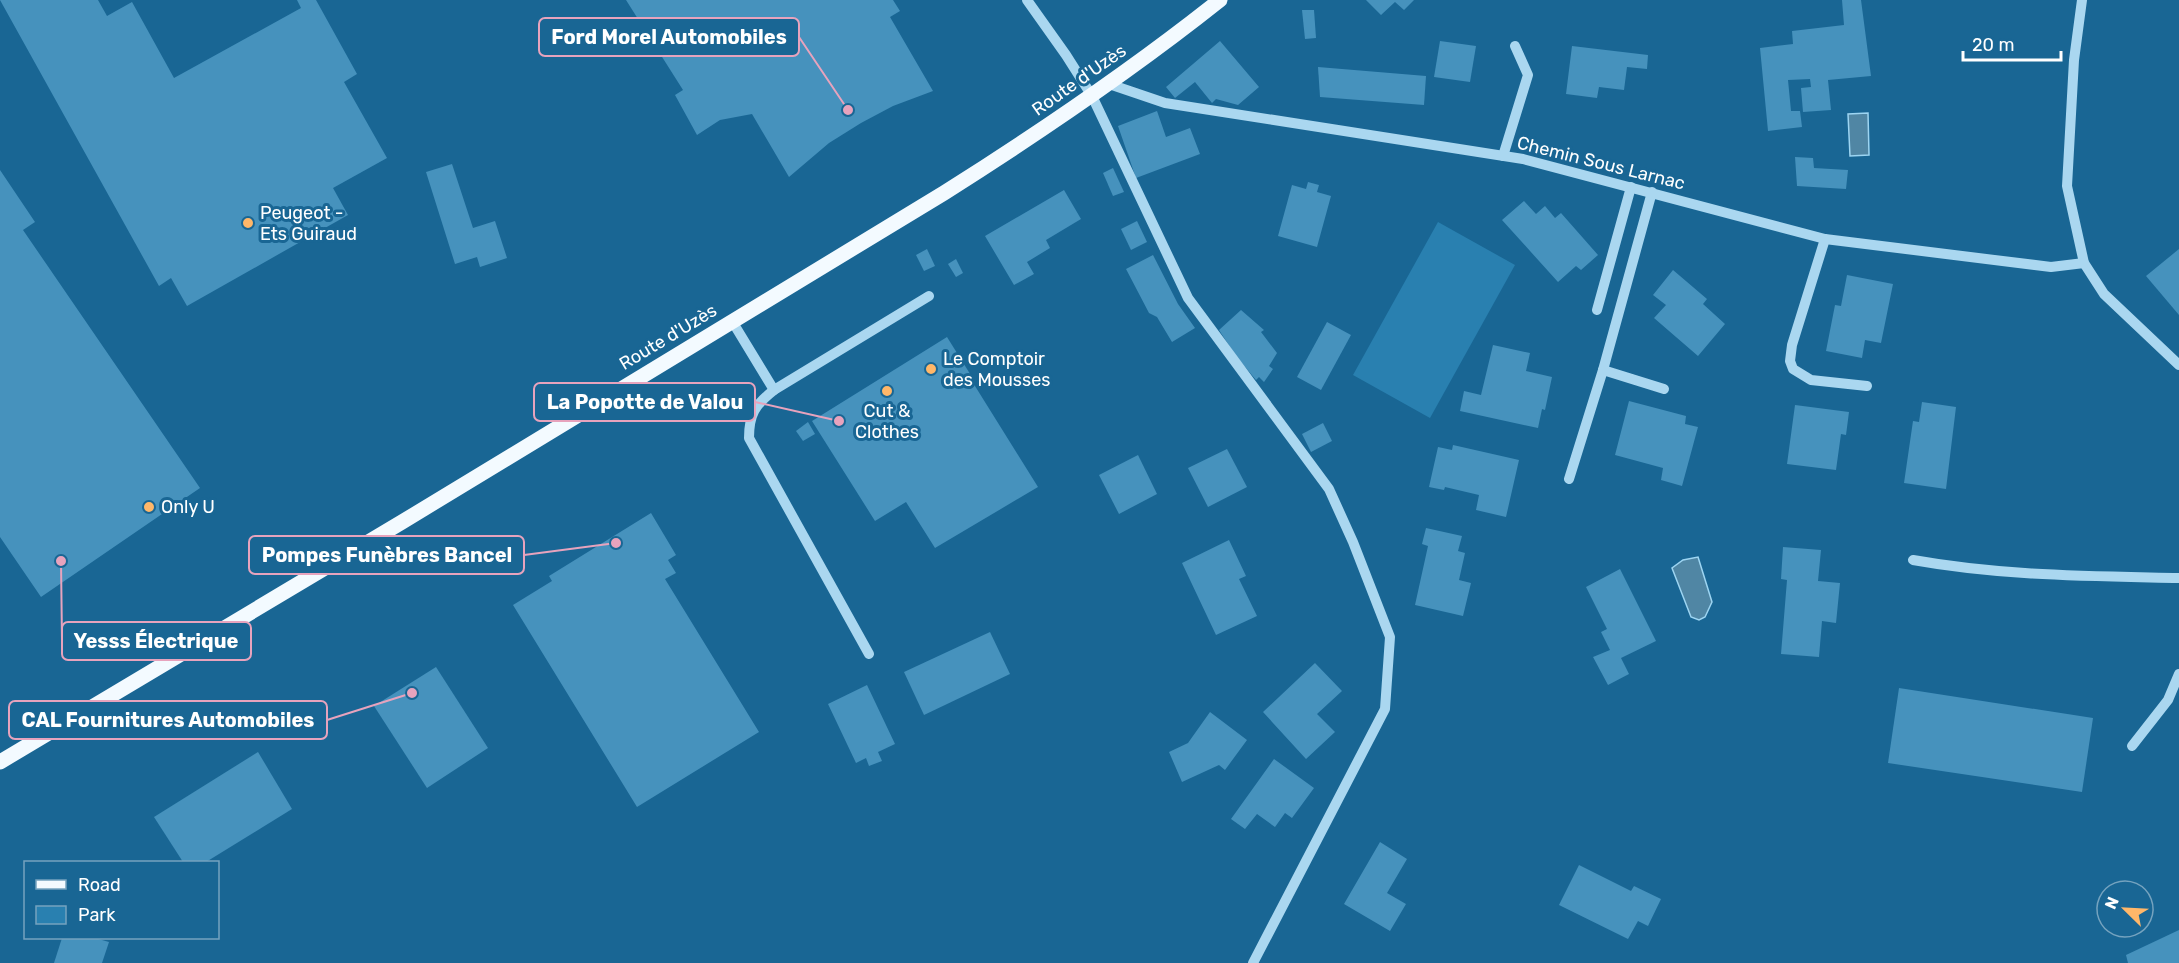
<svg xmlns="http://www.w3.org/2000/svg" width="2179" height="963" font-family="Rubik,sans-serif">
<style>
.green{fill:#2980b0}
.water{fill:#5086a4;stroke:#9dd5f2;stroke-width:1.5}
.building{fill:#4692bd}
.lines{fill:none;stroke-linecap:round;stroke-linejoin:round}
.minor{stroke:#aad7f0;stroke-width:10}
.major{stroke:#f3faff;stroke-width:15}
.poi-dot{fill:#ffb769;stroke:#196694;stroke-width:2}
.labels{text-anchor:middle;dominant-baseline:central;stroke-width:6;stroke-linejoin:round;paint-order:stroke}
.street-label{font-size:18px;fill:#fff;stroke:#196694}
.poi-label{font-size:18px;fill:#fff;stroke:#196694;text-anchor:start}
.leader{fill:none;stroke:#e7a3bd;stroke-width:2}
.callout-dot{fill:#e7a3bd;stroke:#196694;stroke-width:2}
.callout{fill:#196694;stroke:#e7a3bd;stroke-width:2}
.callout-label{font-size:20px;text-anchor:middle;font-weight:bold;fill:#fff}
</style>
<rect width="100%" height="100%" fill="#196694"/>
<polygon class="green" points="1438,222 1515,265 1430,418 1353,375"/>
<g class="water">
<polygon points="1868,113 1869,155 1850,156 1848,114"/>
<polygon points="1698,557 1712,602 1705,617 1699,620 1691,617 1672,568 1683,560"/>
</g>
<g class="building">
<polygon points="0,0 98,0 107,16 132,2 174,78 301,8 297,0 316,0 357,74 344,82 387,158 333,188 348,215 187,306 171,278 159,286"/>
<polygon points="626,0 893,0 900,11 890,17 933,91 893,106 861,123 829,143 789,177 752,114 720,120 697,135 675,95 683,90"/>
<polygon points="1366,0 1414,0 1404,10 1395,2 1381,15"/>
<polygon points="1842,0 1861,0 1871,76 1828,80 1831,110 1803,112 1801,88 1811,87 1810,79 1788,80 1791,111 1800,111 1802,127 1768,131 1760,48 1793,44 1792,31 1844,25"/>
<polygon points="1302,10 1314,10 1316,38 1305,39"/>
<polygon points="1220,41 1259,87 1238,105 1216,99 1212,103 1195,82 1175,98 1166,87"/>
<polygon points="1440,41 1476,46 1470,82 1434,77"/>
<polygon points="1572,46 1648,55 1647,69 1627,67 1624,90 1599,87 1597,98 1566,94"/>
<polygon points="1318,67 1426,76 1424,105 1320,97"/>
<polygon points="1157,111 1166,137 1190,128 1200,154 1136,178 1118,126"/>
<polygon points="1795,157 1813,158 1814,168 1848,170 1846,189 1797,186"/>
<polygon points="452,164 473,228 495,221 507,258 480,267 477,257 455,264 426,172"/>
<polygon points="1113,168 1124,192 1113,196 1103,173"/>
<polygon points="0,170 35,222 23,230 200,488 41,597 0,537"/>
<polygon points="1308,182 1319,185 1317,192 1331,196 1317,247 1278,236 1292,185 1306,189"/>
<polygon points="1064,190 1081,219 1046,240 1050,248 1027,262 1034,274 1014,285 985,236"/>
<polygon points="1524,201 1536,214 1545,206 1555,218 1561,213 1598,255 1581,270 1576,266 1558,282 1502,220"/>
<polygon points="1137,221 1147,242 1131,250 1121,229"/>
<polygon points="927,249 935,266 924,271 916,255"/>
<polygon points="2179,249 2179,315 2146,276"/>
<polygon points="1153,255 1178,304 1195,328 1172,342 1157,317 1149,313 1126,269"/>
<polygon points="956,259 963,273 956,277 948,264"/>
<polygon points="1673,270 1707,299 1703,304 1725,324 1698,356 1654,318 1666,305 1653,295"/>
<polygon points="1847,275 1893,284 1881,343 1865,340 1862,358 1826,351 1835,305 1841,306"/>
<polygon points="1241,310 1264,330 1261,332 1277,353 1269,366 1273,369 1264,382 1259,377 1256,380 1236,356 1219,330"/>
<polygon points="1327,322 1351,335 1321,390 1297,377"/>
<polygon points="947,337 972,377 970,378 1038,487 935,548 906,502 875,521 812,421"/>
<polygon points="1493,345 1530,353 1526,371 1552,377 1545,410 1542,409 1538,428 1460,411 1464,391 1481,395"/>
<polygon points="1629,401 1686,416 1685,424 1698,427 1682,486 1661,480 1663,468 1615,455"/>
<polygon points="1922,402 1956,407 1946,489 1904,483 1913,421 1919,422"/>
<polygon points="1795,405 1849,412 1846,435 1841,434 1836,470 1787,464"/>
<polygon points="808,422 815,434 803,441 796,431"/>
<polygon points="1323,423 1332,441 1311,452 1302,434"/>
<polygon points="1453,445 1519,460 1506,517 1476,510 1479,495 1445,487 1444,490 1429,487 1438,447 1452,450"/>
<polygon points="1227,449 1247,487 1208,507 1188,468"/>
<polygon points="1138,455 1157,494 1119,514 1099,475"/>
<polygon points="651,513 676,555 668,560 676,573 665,579 759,732 637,807 513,605 552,581 549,576"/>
<polygon points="1426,528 1462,536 1458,551 1465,553 1459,580 1471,583 1463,616 1415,605 1428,546 1422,544"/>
<polygon points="1229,540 1246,576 1239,579 1257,616 1216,635 1182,563"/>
<polygon points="1783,547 1821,550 1818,581 1840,583 1836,623 1822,621 1819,657 1781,654 1787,580 1781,579"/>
<polygon points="1620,569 1656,641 1621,658 1629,674 1608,685 1593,657 1610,650 1601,632 1607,629 1586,587"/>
<polygon points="990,632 1010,674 924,715 904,672"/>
<polygon points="1315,663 1342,691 1317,714 1335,732 1306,759 1263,712"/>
<polygon points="436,667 488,748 427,788 374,706"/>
<polygon points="867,685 895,744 878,752 882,761 869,766 866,758 856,763 828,704"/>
<polygon points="1899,688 2093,718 2082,792 1888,763"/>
<polygon points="1210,712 1247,740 1225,770 1219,765 1182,782 1169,752 1188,743"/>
<polygon points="258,752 292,809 206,862 183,862 154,817"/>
<polygon points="1274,759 1314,788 1292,818 1285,813 1275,827 1257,814 1245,829 1231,819"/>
<polygon points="1380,842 1407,859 1387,893 1406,904 1390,931 1344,904"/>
<polygon points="1579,865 1631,891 1634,886 1661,899 1648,926 1638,921 1628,939 1559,905"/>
<polygon points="2179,930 2179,963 2128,963 2126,955"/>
<polygon points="62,938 95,938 109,942 102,963 54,963"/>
</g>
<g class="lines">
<g class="minor">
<polyline points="1027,0 1066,55 1092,96 1188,298 1329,489 1353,542 1390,637 1385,709 1253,963"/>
<polyline points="2082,0 2074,60 2067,186 2084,263 2104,294 2179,365"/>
<polyline points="1109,84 1165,103 1523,159 1825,239 2051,267 2084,263"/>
<polyline points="1503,156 1528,75 1515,46"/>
<polyline points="1825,239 1792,345 1790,361 1793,369 1811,380 1867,386"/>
<polyline points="1597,310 1631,187"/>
<polyline points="732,321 774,390 929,296"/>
<polyline points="1603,370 1664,389"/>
<path d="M774 390C755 405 749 414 749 438L869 654"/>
<polyline points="1569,479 1603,370 1652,192"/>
<path d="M1913 560C2002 576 2089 576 2179 578"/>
<polyline points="2132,746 2168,700 2179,674"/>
</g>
<path class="major" d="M0 762 402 522 944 193C1039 133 1132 70 1220 0"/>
</g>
<g class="poi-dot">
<circle cx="248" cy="223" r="6"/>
<circle cx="931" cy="369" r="6"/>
<circle cx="887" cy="391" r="6"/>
<circle cx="149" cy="507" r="6"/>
</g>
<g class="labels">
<g class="street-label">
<text transform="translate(1079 80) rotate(-35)">Route d'Uzès</text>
<text transform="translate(1601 163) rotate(14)">Chemin Sous Larnac</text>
<text transform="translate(668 337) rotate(-31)">Route d'Uzès</text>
</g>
<g class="poi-label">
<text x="260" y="213">Peugeot -<tspan x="260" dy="21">Ets Guiraud</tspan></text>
<text x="943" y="359">Le Comptoir<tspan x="943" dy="21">des Mousses</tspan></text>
<text x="887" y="411" text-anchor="middle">Cut &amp;<tspan x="887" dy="21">Clothes</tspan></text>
<text x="161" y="507">Only U</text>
</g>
</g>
<path class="leader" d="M848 110L799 37M839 421L755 402M616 543L524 555M61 561L62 641M412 693L327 720"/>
<g class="callout-dot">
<circle cx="848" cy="110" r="6"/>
<circle cx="839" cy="421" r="6"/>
<circle cx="616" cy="543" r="6"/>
<circle cx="61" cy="561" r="6"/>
<circle cx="412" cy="693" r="6"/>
</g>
<g class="callout">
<rect x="539" y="18" width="260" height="38" rx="6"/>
<rect x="534" y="383" width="221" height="38" rx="6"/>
<rect x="249" y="536" width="275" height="38" rx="6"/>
<rect x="62" y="622" width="189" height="38" rx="6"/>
<rect x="9" y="701" width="318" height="38" rx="6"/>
</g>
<g class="callout-label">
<text x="669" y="44">Ford Morel Automobiles</text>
<text x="645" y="409">La Popotte de Valou</text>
<text x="387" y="562">Pompes Funèbres Bancel</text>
<text x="156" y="648">Yesss Électrique</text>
<text x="168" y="727">CAL Fournitures Automobiles</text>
</g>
<rect x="24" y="861" width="195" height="78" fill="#196694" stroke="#75a3bf" stroke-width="1.5"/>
<rect x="36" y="880" width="30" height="9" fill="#f3faff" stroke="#75a3bf" stroke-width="1.5"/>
<text x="78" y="891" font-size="18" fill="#ffffff">Road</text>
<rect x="36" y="906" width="30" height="18" fill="#2980b0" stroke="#75a3bf" stroke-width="1.5"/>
<text x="78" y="921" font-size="18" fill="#ffffff">Park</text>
<g transform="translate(2125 909) rotate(294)"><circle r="28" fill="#196694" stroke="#75a3bf" stroke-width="1.5"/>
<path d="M0-4.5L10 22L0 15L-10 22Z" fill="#ffb769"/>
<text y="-9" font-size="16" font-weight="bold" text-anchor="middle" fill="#ffffff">N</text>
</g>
<path d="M1963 51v9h98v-9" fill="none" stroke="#ffffff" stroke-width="3"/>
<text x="1972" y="51" font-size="18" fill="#ffffff" stroke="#196694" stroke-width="4.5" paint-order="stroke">20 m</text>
</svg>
